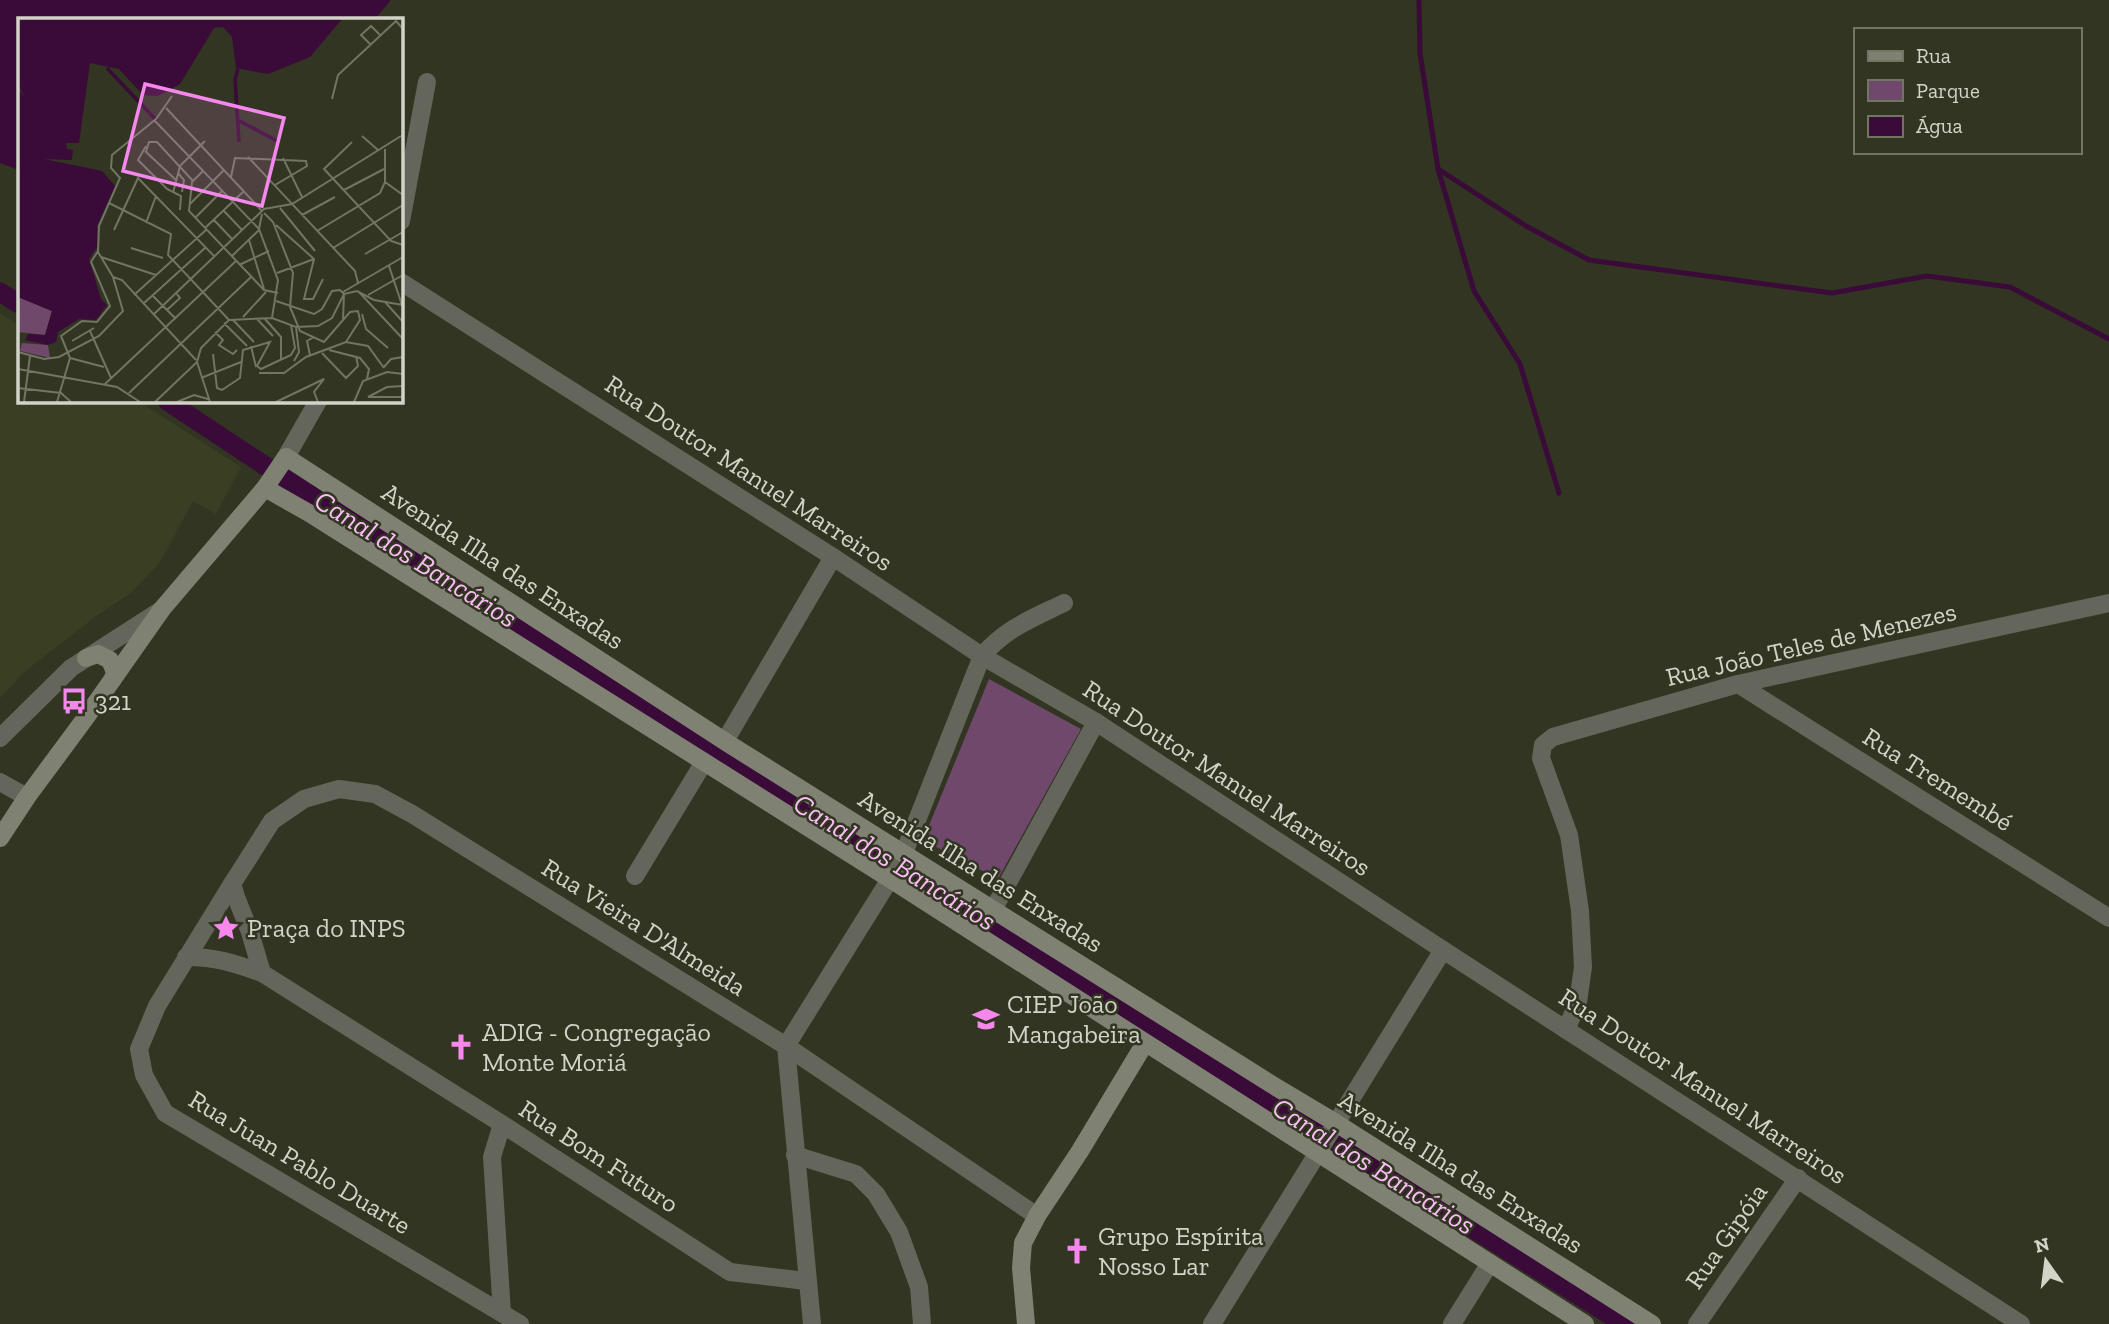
<svg xmlns="http://www.w3.org/2000/svg" width="2109" height="1324" font-family="'Zilla Slab',serif">
<style>
.built{fill:#3a3f24}
.green{fill:#6f486b}
.water{fill:#3a0a38}
.lines{fill:none;stroke-linecap:round;stroke-linejoin:round}
.stream{stroke:#3a0a38;stroke-width:5}
.canal{stroke:#3a0a38;stroke-width:19}
.street{stroke:#64665c;stroke-width:18}
.secondary{stroke:#7f8273;stroke-width:18}
.labels{text-anchor:middle;dominant-baseline:central;stroke-width:5;stroke-linejoin:round;paint-order:stroke}
.street-label{font-size:26px;fill:#d1d4c7;stroke:#313521}
.poi-label{font-size:26px;fill:#d1d4c7;stroke:#313521;text-anchor:start}
.water-label{font-size:28px;font-style:italic;fill:#fbbdf5;stroke:#313521}
.inset-river{fill:none;stroke:#3a0a38;stroke-width:3.5}
.inset-road{fill:none;stroke:#717563;stroke-width:2}
.view{fill:#f688ed;fill-opacity:0.15;stroke:#f688ed;stroke-width:3.5}
.inset-edge{fill:none;stroke:#d1d4c7;stroke-width:3.5}
</style>
<rect width="100%" height="100%" fill="#313521"/>
<polygon class="built" points="0,313 19,325 19,401 138,401 241,467 216,514 193,501 160,562 132,592 96,616 23,673 0,698"/>
<polygon class="green" points="989,679 1081,729 998,879 923,840"/>
<polygon class="water" points="0,0 391,0 375,19 19,19 19,170 0,163"/>
<g class="lines">
<g class="stream">
<polyline points="1419,0 1420,53 1438,169 1474,291 1520,364 1559,493"/>
<polyline points="1438,169 1526,226 1589,260 1832,293 1927,276 2010,287 2109,339"/>
</g>
<g class="canal">
<polyline points="0,292 19,304"/>
<polyline points="167,401 282,477 1624,1324"/>
</g>
<g class="street">
<polyline points="401,221 427,82"/>
<polyline points="401,282 833,557 982,656 1096,722 1443,950 2021,1324"/>
<polyline points="286,457 318,401"/>
<polyline points="1738,684 2109,918"/>
<polyline points="0,738 71,668 161,610"/>
<polyline points="725,741 833,557"/>
<polyline points="0,782 27,797"/>
<polyline points="635,876 704,762"/>
<polyline points="232,884 157,1006 139,1049 144,1075 165,1113 520,1324"/>
<polyline points="993,910 1096,722"/>
<path d="M186 957C216 957 234 963 262 973L502 1124 730 1272 806 1281"/>
<polyline points="262,973 250,932 236,897 232,884 272,821 304,799 339,789 375,794 412,814 786,1046 1037,1216"/>
<polyline points="1566,1030 1578,1002 1583,967 1580,911 1569,835 1541,758 1543,745 1553,737 1738,684 2109,603"/>
<polyline points="795,1155 856,1174 876,1194 899,1232 919,1287 922,1324"/>
<polyline points="502,1313 492,1157 502,1124"/>
<path d="M812 1324 786 1046 890 879 904 853 982 656C1006 628 1031 619 1064 603"/>
<polyline points="1212,1324 1443,950"/>
<polyline points="1452,1324 1490,1263"/>
<polyline points="1697,1324 1798,1178"/>
</g>
<g class="secondary">
<polyline points="265,488 309,513 890,879 1585,1324"/>
<polyline points="86,658 98,654 110,660 115,672 113,679"/>
<polyline points="0,838 27,797 84,720 162,609 265,488 286,457 729,744 1271,1084 1336,1123 1652,1324"/>
<polyline points="1026,1324 1021,1268 1023,1243 1037,1216 1080,1151 1145,1043"/>
</g>
</g>
<defs>
<g id="bus-bare" transform="scale(2.1)"><path d="M-5-6H5V4H4V6H2V4H-2V6H-4V4H-5ZM-3.5-4V0h7V-4ZM-3.5 1.2v1.5H-2V1.2ZM2 1.2v1.5H3.5V1.2Z" fill="#f688ed" stroke="#313521" stroke-width="2.5" paint-order="stroke"/></g>
<g id="sight-bare" transform="scale(2.1)"><path d="M0-6L1.8-2.2L6-1.7L2.9 1.2L3.7 5.4L0 3.3L-3.7 5.4L-2.9 1.2L-6-1.7L-1.8-2.2Z" fill="#f688ed" stroke="#313521" stroke-width="2.5" paint-order="stroke"/></g>
<g id="school-bare" transform="scale(2.1)"><path d="M0-5L7-2L0 1L-7-2ZM-4 1L0 2.5L4 1V4Q0 6-4 4Z" fill="#f688ed" stroke="#313521" stroke-width="2.5" paint-order="stroke"/></g>
<g id="church-bare" transform="scale(2.1)"><path d="M-1.2-6h2.4v3.5h3.3v2.4h-3.3V6h-2.4V-.1h-3.3v-2.4h3.3Z" fill="#f688ed" stroke="#313521" stroke-width="2.5" paint-order="stroke"/></g>
</defs>
<g fill-rule="evenodd">
<use href="#bus-bare" x="74" y="701"/>
<use href="#sight-bare" x="226" y="928"/>
<use href="#school-bare" x="986" y="1019"/>
<use href="#church-bare" x="461" y="1047"/>
<use href="#church-bare" x="1077" y="1251"/>
</g>
<g class="labels">
<g class="street-label">
<text transform="translate(749 473) rotate(33)">Rua Doutor Manuel Marreiros</text>
<text transform="translate(503 566) rotate(33)">Avenida Ilha das Enxadas</text>
<text transform="translate(1811 644) rotate(-13)">Rua João Teles de Menezes</text>
<text transform="translate(1227 778) rotate(33)">Rua Doutor Manuel Marreiros</text>
<text transform="translate(1938 779) rotate(32)">Rua Tremembé</text>
<text transform="translate(981 871) rotate(32)">Avenida Ilha das Enxadas</text>
<text transform="translate(644 927) rotate(32)">Rua Vieira D'Almeida</text>
<text transform="translate(1703 1086) rotate(33)">Rua Doutor Manuel Marreiros</text>
<text transform="translate(599 1156) rotate(33)">Rua Bom Futuro</text>
<text transform="translate(300 1162) rotate(31)">Rua Juan Pablo Duarte</text>
<text transform="translate(1461 1172) rotate(32)">Avenida Ilha das Enxadas</text>
<text transform="translate(1726 1236) rotate(-55)">Rua Gipóia</text>
</g>
<g class="poi-label">
<text x="95" y="701">321</text>
<text x="247" y="928">Praça do INPS</text>
<text x="1007" y="1004">CIEP João<tspan x="1007" dy="30">Mangabeira</tspan></text>
<text x="482" y="1032">ADIG - Congregação<tspan x="482" dy="30">Monte Moriá</tspan></text>
<text x="1098" y="1236">Grupo Espírita<tspan x="1098" dy="30">Nosso Lar</tspan></text>
</g>
<g class="water-label">
<text transform="translate(416 559) rotate(32)">Canal dos Bancários</text>
<text transform="translate(895 862) rotate(32)">Canal dos Bancários</text>
<text transform="translate(1374 1166) rotate(32)">Canal dos Bancários</text>
</g>
</g>
<g transform="translate(18 18)">
<rect width="385" height="385" fill="#313521"/>
<path d="M0 279 34 293 27 317 0 314ZM4 325 30 327 32 340 2 333Z" fill="#6f486b"/>
<path d="M0 1H324L292 39 250 56 218 50 214 19 205 9 196 10 162 66 140 78 125 77 101 51 72 45 61 125H48L49 131 55 132 54 142 26 141 84 153 97 168 79 208 80 228 71 241 83 281 89 287 78 302 61 301 40 314 38 324 30 327 7 322 10 316 27 317 34 293 0 279V71L7 79 0 67Z" fill="#3a0a38"/>
<path class="inset-river" d="M89 50 139 103M220 51 217 61 221 124M220 102 261 124"/>
<path class="inset-road" d="M353 27 343 17 353 8 363 18M314 81 320 57 378 3 385 11M148 90 244 193M136 102 241 211M344 118 360 132M334 124 306 151 373 223 385 227M128 128 120 142 149 171 163 178 162 192M367 131V164L385 177M127 133 159 163M128 134 131 124H139L175 163M230 139 337 253 340 265M265 140 284 179M185 153 174 164 171 193 246 272 260 275M160 155 166 162 164 174M213 159 217 140 288 143 289 148 257 167M326 172 366 151M155 175 162 148 187 123M91 185 153 216 150 237 211 302M172 186 206 152M262 190 297 233M205 192 224 212M246 195 255 204 275 255 272 289 282 313 306 324 332 294 340 293 342 302 328 324M244 196 241 211 260 262 254 300M284 197 317 179M177 200 204 173M195 201 215 222M128 205 138 178M258 207 296 241 286 281H295L305 261M187 210 226 173M96 212 120 160 197 239M299 213 362 175 367 164M231 222 246 271M113 230 145 240M315 230 385 187M347 236 385 214M214 238 242 211M83 239 138 257M221 247 251 233M371 248 384 287M259 255 296 241M95 259 104 262 178 342M340 273 385 321M325 274 385 239M116 277 188 212M350 277 385 257M135 278 158 301M258 283 296 296 304 291 314 273 322 272 326 276 325 302M367 284 385 304M125 286 187 230M149 292 162 280 158 275M344 296 348 311 370 330M135 297 246 191 274 186 383 118M225 299 248 274M239 301 255 318M247 301 263 319V341M215 302 236 324M206 305 229 328M72 313 93 360M197 314 205 322 201 327 215 336 219 332M54 323 76 310M233 328 238 349M311 332 342 340 351 351 349 361M0 334 26 341 41 339 81 318 105 293 95 259 80 234 81 208 102 160 93 150 94 137 138 101 154 78M304 335 328 360 340 348 338 338M195 336 199 370 204 372 222 360 225 332 252 324 239 348 243 351 273 337 277 330 273 307M292 337 289 323 296 319M52 340 86 349M276 343 281 334 278 309M179 344 183 330 211 302 254 300 278 309 300 308 314 300 326 276 339 273 356 282 385 287M366 349 373 341 385 339M0 351 99 369 122 384M241 355H266L288 339 328 324 350 328 366 350M183 360 223 344M87 366 218 243M385 368 369 369 350 379H385M0 370 43 375 53 384M111 375 233 259M6 384 12 338M39 384 52 340 43 318 64 303 79 304 92 288 73 244 80 233M137 384 179 344 192 384M159 384 176 377 190 381M258 384 306 361 296 374 300 384M336 384 345 363 369 354 385 356"/>
<path class="view" d="M127 66 266 100 244 188 105 153Z"/>
<rect width="385" height="385" class="inset-edge"/>
</g>
<rect x="1854" y="28" width="228" height="126" fill="#313521" stroke="#717563" stroke-width="2"/>
<rect x="1868" y="51" width="35" height="10" fill="#7f8273" stroke="#717563" stroke-width="2"/>
<text x="1916" y="63" font-size="21" fill="#d1d4c7">Rua</text>
<rect x="1868" y="80" width="35" height="21" fill="#6f486b" stroke="#717563" stroke-width="2"/>
<text x="1916" y="98" font-size="21" fill="#d1d4c7">Parque</text>
<rect x="1868" y="116" width="35" height="21" fill="#3a0a38" stroke="#717563" stroke-width="2"/>
<text x="1916" y="133" font-size="21" fill="#d1d4c7">Água</text>
<g transform="translate(2046 1261) rotate(346)" stroke="#313521" stroke-width="5" paint-order="stroke">
<path d="M0-5L12 26L0 18L-12 26Z" fill="#d1d4c7"/>
<text y="-10" font-size="19" font-weight="bold" text-anchor="middle" fill="#d1d4c7">N</text>
</g>
</svg>
